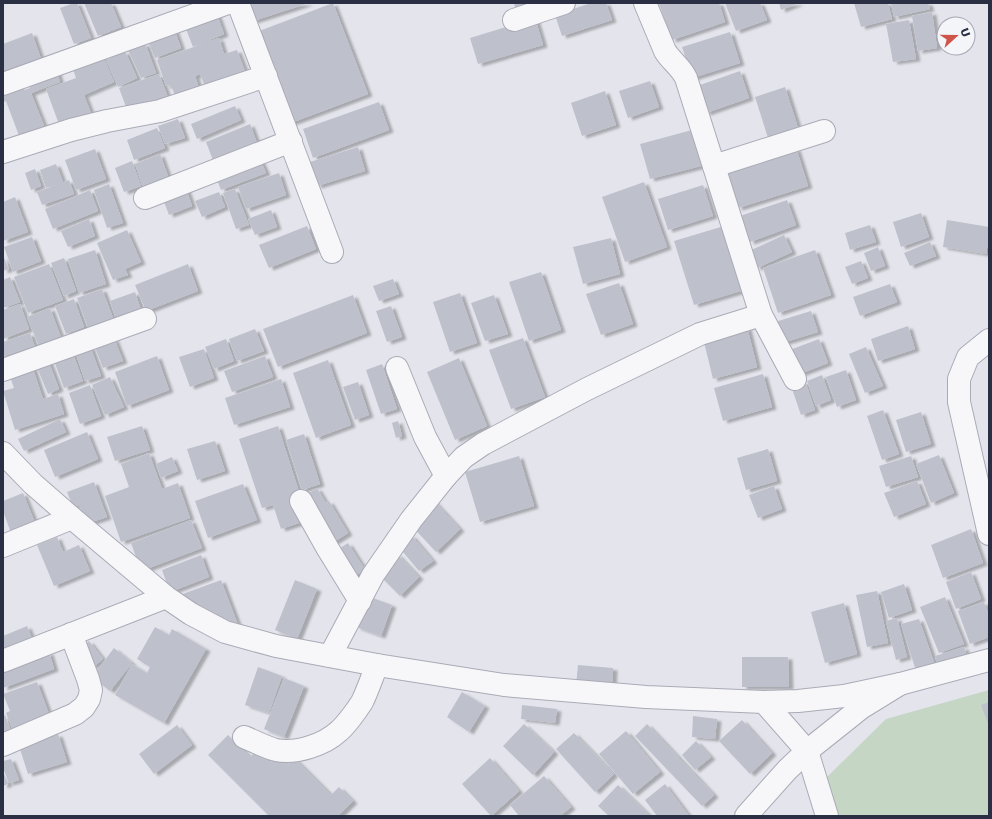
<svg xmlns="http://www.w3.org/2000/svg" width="992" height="819" font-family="'DejaVu Sans',sans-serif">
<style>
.green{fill:#c6d6c5}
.building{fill:#bec0cc;filter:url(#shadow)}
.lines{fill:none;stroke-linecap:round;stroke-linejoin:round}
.minor-casing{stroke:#a9abb6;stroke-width:24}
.minor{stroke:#f7f7fa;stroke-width:22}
</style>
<defs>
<filter id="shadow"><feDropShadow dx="4.5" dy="2.5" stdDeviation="1" flood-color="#0004"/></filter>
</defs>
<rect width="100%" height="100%" fill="#e4e5ec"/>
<polygon class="green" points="989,690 989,816 838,816 826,778 886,719"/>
<g class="building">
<polygon points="74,3 77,3 91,38 74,44 60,8"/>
<polygon points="84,3 111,3 121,27 98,36"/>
<polygon points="247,3 309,3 253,21"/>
<polygon points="333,3 368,94 288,124 254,33"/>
<polygon points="514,3 537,3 516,11"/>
<polygon points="591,3 606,3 612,20 562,36 555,15"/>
<polygon points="661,3 719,3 725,22 672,40 659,4"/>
<polygon points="725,3 760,3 767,20 736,31"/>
<polygon points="779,3 799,3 781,10"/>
<polygon points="854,3 888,3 892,19 861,27"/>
<polygon points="891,3 928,3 930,9 894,17"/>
<polygon points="216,12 224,34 193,47 184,24"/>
<polygon points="932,12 937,48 918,51 912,16"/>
<polygon points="535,18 543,45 478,64 470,38"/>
<polygon points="909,20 916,59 893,62 886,24"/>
<polygon points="173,26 181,48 155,58 146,36"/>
<polygon points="730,32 740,63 692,78 682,47"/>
<polygon points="32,33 41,59 3,74 3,44"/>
<polygon points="219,38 224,54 237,50 246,74 206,89 200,74 195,76 199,88 175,96 171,85 166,86 157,60"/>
<polygon points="145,43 156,73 141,78 128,50"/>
<polygon points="125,51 137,78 118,87 106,60"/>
<polygon points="102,54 114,82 84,95 92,116 60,127 46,89 76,78 72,66"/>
<polygon points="56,69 60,82 31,93 46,131 21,141 6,101 3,102 3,87 17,82 21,91 30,88 27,79"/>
<polygon points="740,71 749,98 706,113 697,86"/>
<polygon points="159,74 169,100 129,115 119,88"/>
<polygon points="650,81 659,107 628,118 619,91"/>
<polygon points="785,87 799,131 769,141 755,97"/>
<polygon points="605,91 616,125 582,136 571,103"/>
<polygon points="379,102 389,130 313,158 303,129"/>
<polygon points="235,106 241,120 197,139 191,124"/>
<polygon points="178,119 185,138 165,144 158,126"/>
<polygon points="250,124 258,146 214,163 206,142"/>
<polygon points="157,128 165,148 134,160 127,140"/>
<polygon points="692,130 701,166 650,179 640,144"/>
<polygon points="358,147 365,171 317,186 310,162"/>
<polygon points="796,148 808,186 738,208 726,170"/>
<polygon points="95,149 106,179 76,190 65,160"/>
<polygon points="160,154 169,179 143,188 135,164"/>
<polygon points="258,155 266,173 221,190 214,172"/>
<polygon points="132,161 141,186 124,192 115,168"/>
<polygon points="56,164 63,182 46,188 40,170"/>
<polygon points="35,169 41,186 31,190 25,173"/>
<polygon points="279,173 286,195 246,209 238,187"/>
<polygon points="69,180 74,194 42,205 37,192"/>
<polygon points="644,182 667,247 625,262 602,197"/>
<polygon points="109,184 123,223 107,228 94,190"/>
<polygon points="703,185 713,216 668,230 658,199"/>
<polygon points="185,186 192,206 169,215 161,194"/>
<polygon points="235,189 249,225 236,229 223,193"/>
<polygon points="90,190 98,211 53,229 45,209"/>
<polygon points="219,192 225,207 202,217 195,201"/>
<polygon points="15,197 28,232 3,241 3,202"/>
<polygon points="787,200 796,225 750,242 740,216"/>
<polygon points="271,210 277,227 255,235 248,219"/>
<polygon points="921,213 929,237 901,247 893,222"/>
<polygon points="89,219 95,236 68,247 61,231"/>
<polygon points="947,220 989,227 989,236 986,254 943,247"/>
<polygon points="870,225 876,242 850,250 845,233"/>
<polygon points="307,226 316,249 269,268 259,245"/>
<polygon points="724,226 744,290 694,305 674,241"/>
<polygon points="127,230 141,262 125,269 128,275 113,280 97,243"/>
<polygon points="784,235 792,252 757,268 749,251"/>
<polygon points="32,237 41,261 13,272 4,247"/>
<polygon points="611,238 620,274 583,284 573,247"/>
<polygon points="930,242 936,256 910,266 904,253"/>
<polygon points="878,247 885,266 871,271 864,253"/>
<polygon points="95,250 106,284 79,293 68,259"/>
<polygon points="815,250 831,295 778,313 763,268"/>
<polygon points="3,255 9,269 3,271"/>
<polygon points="64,258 76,291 64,296 51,263"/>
<polygon points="861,261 868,278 852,284 845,267"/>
<polygon points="49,264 63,300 28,313 14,277"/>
<polygon points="188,264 198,291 146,311 135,285"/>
<polygon points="541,272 561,330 529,341 509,282"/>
<polygon points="10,277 20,302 3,308 3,280"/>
<polygon points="393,279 399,294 379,301 373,286"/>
<polygon points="619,283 633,324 601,335 586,294"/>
<polygon points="890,284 897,302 860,316 853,297"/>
<polygon points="102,289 113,318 88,328 77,298"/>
<polygon points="135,292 142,313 117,322 110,301"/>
<polygon points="460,293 477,343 450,352 433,302"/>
<polygon points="353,295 367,333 278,367 263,329"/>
<polygon points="494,295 508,334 485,341 471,303"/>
<polygon points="74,299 84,327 66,334 55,306"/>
<polygon points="20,304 29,329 3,339 3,310"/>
<polygon points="391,306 402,337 387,342 376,311"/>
<polygon points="50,308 62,340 40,349 27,317"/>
<polygon points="811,311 818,332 782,343 775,322"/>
<polygon points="908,326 915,349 878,361 871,339"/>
<polygon points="747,327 757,367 713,379 703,338"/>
<polygon points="255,329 264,351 237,361 229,339"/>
<polygon points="30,333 37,353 7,363 3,352 3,342"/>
<polygon points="114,338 123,361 103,368 94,345"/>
<polygon points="523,338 545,397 511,409 489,350"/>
<polygon points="226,339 234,361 214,369 205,347"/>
<polygon points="819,339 828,363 797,375 787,351"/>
<polygon points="90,346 101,376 85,381 75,351"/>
<polygon points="866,347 883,386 865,393 849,354"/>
<polygon points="204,349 214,378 190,387 179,357"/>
<polygon points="72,351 83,381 64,388 53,358"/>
<polygon points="157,356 169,390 127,406 115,372"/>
<polygon points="265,356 273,377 232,392 224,371"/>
<polygon points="459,358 487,426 455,440 427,372"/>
<polygon points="48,360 59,389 48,394 36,365"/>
<polygon points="328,360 351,425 316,438 293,373"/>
<polygon points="382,364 397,409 381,414 366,370"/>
<polygon points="32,366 43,399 58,394 64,414 15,430 3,391 14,388 9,374"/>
<polygon points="846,370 856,400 837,407 826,377"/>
<polygon points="763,374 772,407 723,421 714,388"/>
<polygon points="822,375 831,400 816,406 807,381"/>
<polygon points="110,377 124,407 105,415 92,385"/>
<polygon points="281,379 290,407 234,425 225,398"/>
<polygon points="805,381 815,410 801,415 791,386"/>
<polygon points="358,382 369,415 355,420 343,387"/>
<polygon points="90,385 101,416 80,424 69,393"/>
<polygon points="883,410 899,454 882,460 867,416"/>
<polygon points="921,412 931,444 906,452 896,420"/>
<polygon points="60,419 66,432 24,451 18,439"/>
<polygon points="398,421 402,436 396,438 392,423"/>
<polygon points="142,426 150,450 115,461 107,437"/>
<polygon points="278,426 300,495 305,521 281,529 273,505 262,508 239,439"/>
<polygon points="87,432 98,459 55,477 44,450"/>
<polygon points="304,434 320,484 302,490 286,440"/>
<polygon points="215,441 225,471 197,480 187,449"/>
<polygon points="768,449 777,481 746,490 737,458"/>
<polygon points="149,453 162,489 178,483 190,518 121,542 105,496 129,487 121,464"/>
<polygon points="939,455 954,493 931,503 916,464"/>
<polygon points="519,456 534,506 480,522 465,472"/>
<polygon points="911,456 918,477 886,487 879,466"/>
<polygon points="172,457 178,471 161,478 156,464"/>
<polygon points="917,481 926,504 894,517 884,493"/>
<polygon points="94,482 107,517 86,524 79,505 73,507 67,492"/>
<polygon points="243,484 257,520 208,538 195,501"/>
<polygon points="774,486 782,509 758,518 749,495"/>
<polygon points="317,488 326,503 329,501 348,533 329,545 302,497"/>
<polygon points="23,493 35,523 11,533 3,511 3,501"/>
<polygon points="433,500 460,529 436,552 409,523"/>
<polygon points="191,520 202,548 141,571 131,543"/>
<polygon points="971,529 983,563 943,578 931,545"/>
<polygon points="411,535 433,561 419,571 398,546"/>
<polygon points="57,537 63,552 79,545 90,571 54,586 37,545"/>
<polygon points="348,543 365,570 351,578 335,551"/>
<polygon points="397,554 419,577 400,596 378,574"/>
<polygon points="201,555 209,577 170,592 162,570"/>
<polygon points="971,572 981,599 956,609 946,582"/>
<polygon points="221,580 238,625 230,628 180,595"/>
<polygon points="295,580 317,589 297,639 275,630"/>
<polygon points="904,584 912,610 889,618 881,592"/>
<polygon points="877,591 888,643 867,647 856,595"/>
<polygon points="367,596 392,605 381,636 356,627"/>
<polygon points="945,597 964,644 939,653 920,607"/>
<polygon points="984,602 989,615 989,637 970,644 958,611"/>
<polygon points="844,603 857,654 825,663 811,612"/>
<polygon points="897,618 907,657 896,660 886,621"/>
<polygon points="919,619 937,671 918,677 901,624"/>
<polygon points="27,626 35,646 3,659 3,636"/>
<polygon points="155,627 169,635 172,629 206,649 164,723 115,695 132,664 147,673 150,667 137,659"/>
<polygon points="89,641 103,659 93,667 79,649"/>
<polygon points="964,647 969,663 939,671 935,656"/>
<polygon points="114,648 132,663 110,691 92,677"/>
<polygon points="49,652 54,669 3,688 3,669"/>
<polygon points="742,657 788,657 789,687 742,687"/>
<polygon points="578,665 613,668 612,689 576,686"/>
<polygon points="258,667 282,676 269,713 245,705"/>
<polygon points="284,678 304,686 284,737 264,729"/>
<polygon points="37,682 52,722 15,736 6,713 10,711 3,694"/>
<polygon points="462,692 485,706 469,732 447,717"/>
<polygon points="989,702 989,726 981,705"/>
<polygon points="522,705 557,709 555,723 521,719"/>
<polygon points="5,715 14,739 3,744 3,716"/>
<polygon points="693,716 717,719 715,739 692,737"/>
<polygon points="742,720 772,753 750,774 719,741"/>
<polygon points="524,724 554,752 533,775 503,746"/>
<polygon points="647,724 714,795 702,806 635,736"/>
<polygon points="177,725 192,745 154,774 139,754"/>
<polygon points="626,731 660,772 633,794 599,754"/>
<polygon points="574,733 614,774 595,792 556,749"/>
<polygon points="58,734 67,762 28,774 19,746"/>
<polygon points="228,735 250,757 257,750 270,763 278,755 287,765 294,758 331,795 339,787 353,801 338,816 269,816 208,755"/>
<polygon points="696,741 711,757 695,770 682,755"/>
<polygon points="490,758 519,791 491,816 462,784"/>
<polygon points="11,759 19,780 9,783 3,768 3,761"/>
<polygon points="3,771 8,784 3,786"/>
<polygon points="544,776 571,807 560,816 519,816 510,805"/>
<polygon points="665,784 689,816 657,816 645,800"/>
<polygon points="618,785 650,816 609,816 598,806"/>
</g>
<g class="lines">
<g class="minor-casing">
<g id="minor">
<polyline points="238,3 332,252"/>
<path d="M645 3 665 51C671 61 681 67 686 78L761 315 795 379"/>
<polyline points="514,20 564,3"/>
<polyline points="3,84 228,3"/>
<polyline points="3,152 71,130 107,121 160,111 266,76"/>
<polyline points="714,166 824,131"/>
<polyline points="145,198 291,141"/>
<polyline points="989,340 968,357 959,379 959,402 989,534"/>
<polyline points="397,368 425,437 446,476"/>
<polyline points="3,370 145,319"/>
<polyline points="3,453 33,484 72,518 166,597 191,614 225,632 276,646 377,665 504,685 646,697 764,702 798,701 844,696 900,684"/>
<polyline points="301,501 328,549 360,601"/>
<polyline points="3,546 72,518"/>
<polyline points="330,656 373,575 411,520 446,476 464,457 483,444 587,389 700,334 761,315"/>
<polyline points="3,661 166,597"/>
<polyline points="764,702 807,751 827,816"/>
<path d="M244 737C254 741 265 747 276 750 296 754 324 745 339 731 346 725 357 710 362 702 368 690 372 677 377 665"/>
<polyline points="3,745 75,714 84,707 89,699 91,690 88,679 71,634"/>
<polyline points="746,816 787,770 807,751 861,708 900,684 989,660"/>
</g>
</g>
<use href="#minor" class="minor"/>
</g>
<rect width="992" height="819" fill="none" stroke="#2b2f44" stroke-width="8"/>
<g transform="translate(956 36) rotate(69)"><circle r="19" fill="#f4f5f9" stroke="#a4a6b1"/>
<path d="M0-3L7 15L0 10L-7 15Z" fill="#cf554b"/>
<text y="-6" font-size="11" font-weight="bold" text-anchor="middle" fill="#2b2f44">U</text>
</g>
</svg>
